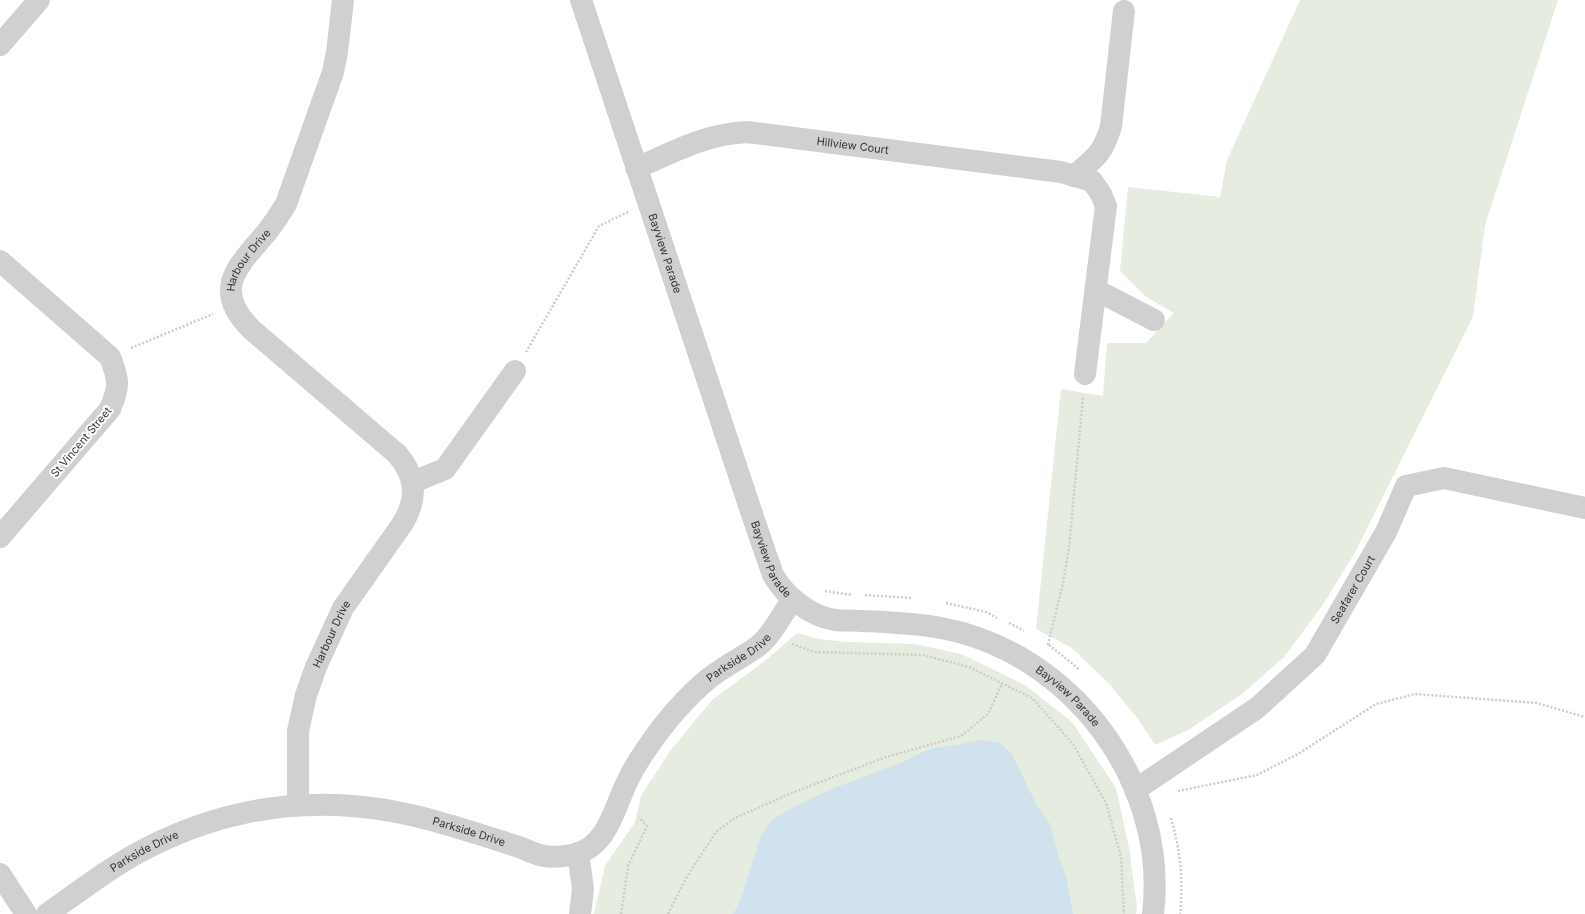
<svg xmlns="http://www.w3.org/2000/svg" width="1585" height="914" font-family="Inter,sans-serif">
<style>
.green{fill:#e6ecdf}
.water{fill:#cfe2ee}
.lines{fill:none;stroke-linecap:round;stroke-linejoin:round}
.path{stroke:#cdcdcd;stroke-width:2.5;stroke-dasharray:2 2;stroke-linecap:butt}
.minor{stroke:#d0d0d0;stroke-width:22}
.labels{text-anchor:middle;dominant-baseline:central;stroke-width:4;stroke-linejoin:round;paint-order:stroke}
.street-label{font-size:11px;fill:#333;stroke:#fff}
</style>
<rect width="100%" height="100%" fill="#fff"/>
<g class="green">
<polygon points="1300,0 1558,0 1485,225 1473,317 1353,556 1322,606 1284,657 1242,694 1188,730 1155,745 1138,719 1109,684 1072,648 1036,629 1061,389 1103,396 1107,343 1146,343 1174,313 1145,296 1120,271 1128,187 1220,197 1227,160"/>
<polygon points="797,633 818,639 848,642 915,644 961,654 1025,685 1072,722 1116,788 1129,848 1137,907 1136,914 594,914 605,866 635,822 641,796 670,751 712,700 766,660"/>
</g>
<polygon class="water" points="983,740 1000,743 1012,754 1035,802 1050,824 1059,858 1066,876 1073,914 733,914 739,904 761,836 772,820 786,811 834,788 901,763 916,755 931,749"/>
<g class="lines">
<g class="path">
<polyline points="131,348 213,314"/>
<polyline points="526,352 599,226 628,212"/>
<polyline points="825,591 852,595"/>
<polyline points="865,595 912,598"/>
<polyline points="946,603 986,612 997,618"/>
<polyline points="1009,623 1024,631"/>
<polyline points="792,644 814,652 923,655 969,667 1032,698 1073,744 1106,803 1121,857 1124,914"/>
<polyline points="1048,645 1063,583 1069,548 1083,397"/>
<polyline points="1049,645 1080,670"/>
<polyline points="1178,791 1257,775 1298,754 1376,704 1415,694 1537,703 1585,717"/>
<path d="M1171 818C1180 849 1184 882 1180 914"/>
<polyline points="621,914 628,866 647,826 639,817"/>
<polyline points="668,914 686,878 716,832 735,818 794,792 886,757 961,736 988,714 1002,684"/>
</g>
<g class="minor">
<path id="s1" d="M581 0 754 520 773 575C786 597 810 616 835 620 844 621 853 620 862 621 888 622 915 623 941 628 1071 652 1169 782 1153 914"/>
<polyline points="0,45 39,0"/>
<path id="s2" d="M636 168C674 152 705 134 747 132L1061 172 1092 181 1101 194 1106 206 1085 374"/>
<path d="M1074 176C1095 158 1103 154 1111 126L1124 11"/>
<path d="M0 261 110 357C119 380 120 386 110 409L0 537"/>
<polyline points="1096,290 1154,320"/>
<polyline points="413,482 445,469 515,371"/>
<path id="s3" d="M1135 790 1257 708 1315 655 1386 532 1406 486 1444 478 1585 508"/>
<path id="s4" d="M298 805V731L306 695 316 667 343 608 403 523C418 498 416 476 397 454L251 329C211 289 238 266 267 232 274 223 280 214 286 204L333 72 337 52 343 0"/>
<polyline points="578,853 583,889 580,914"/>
<polyline points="0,874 26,914"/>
<path id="s5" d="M47 914C80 891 113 865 149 847 244 799 344 793 445 824 470 831 494 839 519 847 527 850 536 855 545 856 554 858 566 856 576 854 608 845 614 808 627 782 632 771 638 761 645 751 663 724 683 700 708 679 723 667 741 658 757 647 772 635 782 615 792 600"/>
</g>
</g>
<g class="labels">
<g class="street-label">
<text stroke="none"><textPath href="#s2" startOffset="224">Hillview Court</textPath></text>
<text stroke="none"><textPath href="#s1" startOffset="267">Bayview Parade</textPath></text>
<text stroke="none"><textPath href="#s4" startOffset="657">Harbour Drive</textPath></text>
<text transform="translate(81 442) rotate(-50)">St Vincent Street</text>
<text stroke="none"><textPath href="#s1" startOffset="591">Bayview Parade</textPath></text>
<text stroke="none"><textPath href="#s3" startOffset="301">Seafarer Court</textPath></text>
<text stroke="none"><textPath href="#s4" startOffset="177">Harbour Drive</textPath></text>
<text stroke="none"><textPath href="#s5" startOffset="824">Parkside Drive</textPath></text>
<text stroke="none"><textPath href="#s1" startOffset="938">Bayview Parade</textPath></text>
<text stroke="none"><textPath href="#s5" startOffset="452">Parkside Drive</textPath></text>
<text stroke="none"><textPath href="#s5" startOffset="116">Parkside Drive</textPath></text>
</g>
</g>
</svg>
